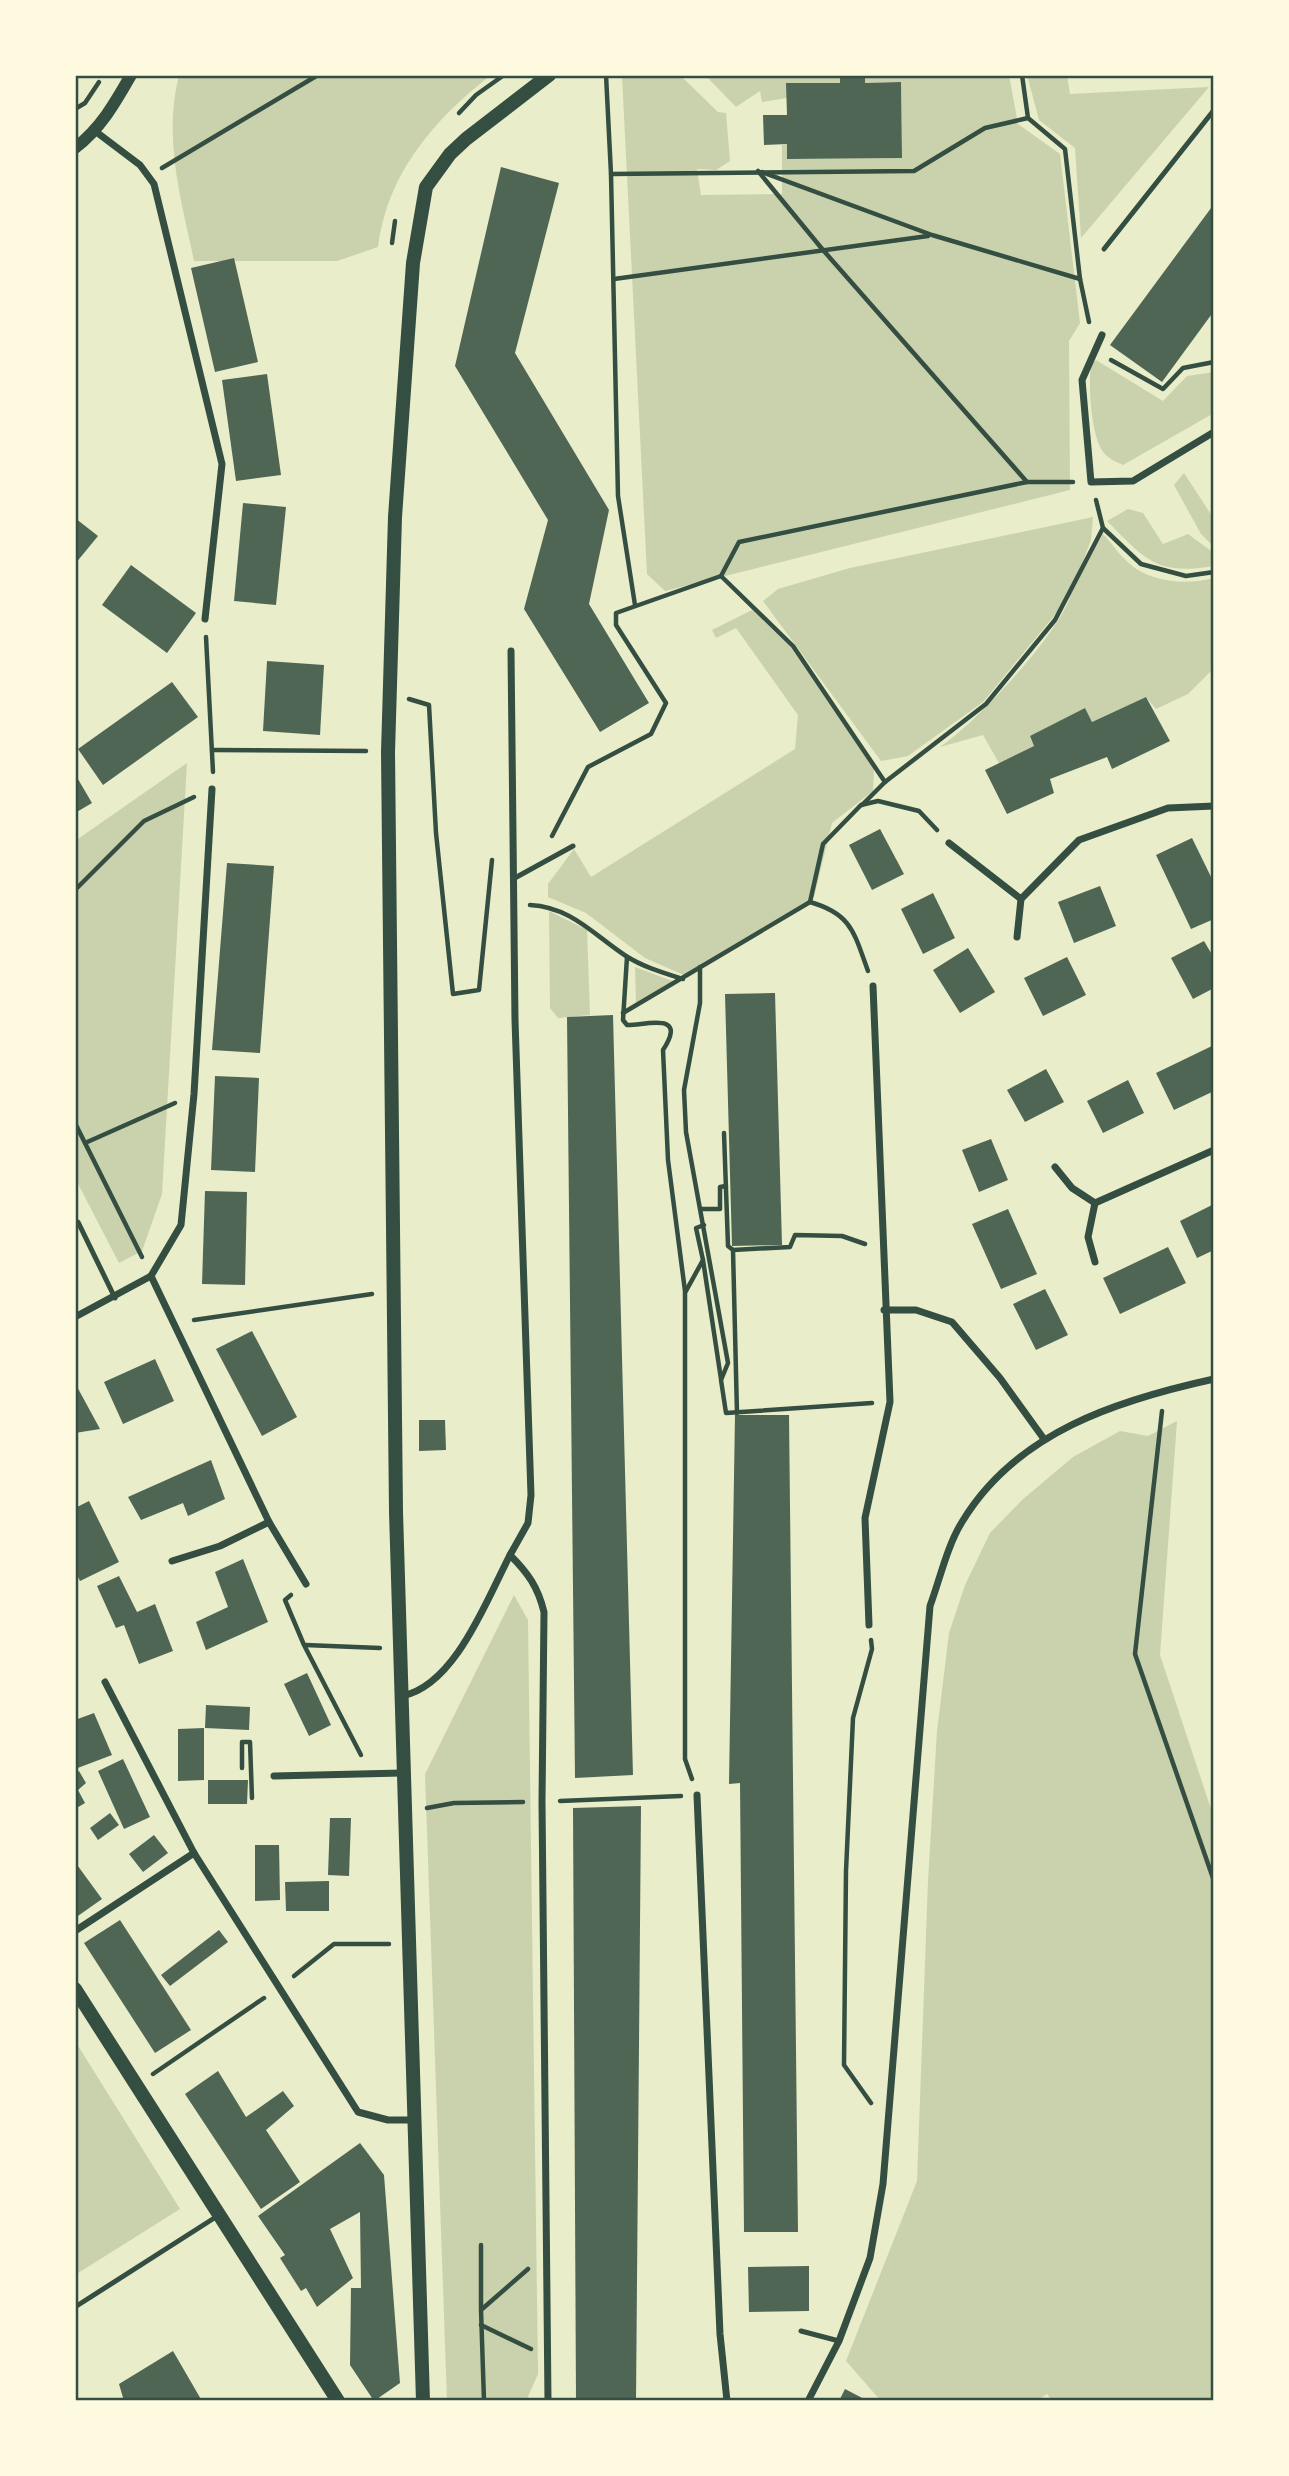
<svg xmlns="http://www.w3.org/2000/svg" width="1289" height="2476" font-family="'IBM Plex Sans',sans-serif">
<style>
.green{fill:#cad2ad}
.building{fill:#4f6655}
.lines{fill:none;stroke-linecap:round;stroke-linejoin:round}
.path{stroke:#344e41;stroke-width:4.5}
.service{stroke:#344e41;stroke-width:5}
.minor{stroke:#344e41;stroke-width:7}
.tertiary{stroke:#344e41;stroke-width:12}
.secondary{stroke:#344e41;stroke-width:14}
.neatline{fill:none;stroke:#344e41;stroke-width:2.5}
</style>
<rect width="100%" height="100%" fill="#e9edc9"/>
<g class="green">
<path d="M179 75H491C434 119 387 174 378 247L337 261H194C181 198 163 140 179 75Z"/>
<polygon points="680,75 718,112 726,113 730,161 716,170 697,169 701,195 782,194 782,145 787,144 787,159 902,158 901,82 865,83 865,75 1009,75 1018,124 1060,154 1080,323 1069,341 1070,490 665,591 647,574 622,76"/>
<polygon points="705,75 840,75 840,83 787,83 787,98 762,102 760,91 736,107"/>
<polygon points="1027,75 1067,75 1070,94 1209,87 1081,238 1075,148 1039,120"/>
<path d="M1096 360 1163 401 1187 376 1214 372V413L1123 465C1117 462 1109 459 1104 453 1091 438 1088 384 1091 365Z"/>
<polygon points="1184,473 1214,519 1214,547 1201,534 1174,485"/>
<path d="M1128 509 1143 513 1163 544 1188 534 1214 553V566C1156 576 1145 559 1107 521Z"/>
<path d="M1093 517 1091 540 1071 593 1103 534C1112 543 1119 555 1129 563 1150 583 1188 585 1214 578V668L1188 694 1156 709 1146 697 1092 722 1085 709 1030 737 1034 746 999 763 983 735 940 747C976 723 1058 635 1071 595L983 702 908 756 881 761 763 601 778 589 850 568Z"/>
<polygon points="752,610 789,645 874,768 873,791 832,823 814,897 686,976 645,958 586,913 548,897 548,884 574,849 591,877 795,749 798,715 736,628 716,638 712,630"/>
<polygon points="187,763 162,1194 142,1251 119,1263 75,1178 75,841"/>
<polygon points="549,911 587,930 590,1015 558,1018 550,1008"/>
<polygon points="635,967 675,982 636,1004"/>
<polygon points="1177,1421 1160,1655 1214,1818 1214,2401 1052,2401 1047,2394 1036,2401 881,2401 846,2361 917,2181 928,1881 937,1731 949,1633 965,1585 990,1533 1022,1500 1073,1457 1120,1431 1148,1436"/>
<polygon points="514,1595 528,1620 538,2374 526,2401 447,2401 425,1774"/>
<polygon points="75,2041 180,2209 75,2275"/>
</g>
<g class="building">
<polygon points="840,75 865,75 865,83 901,82 902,158 787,159 787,144 764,145 763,115 787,115 786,83 840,83"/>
<polygon points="501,167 559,183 515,353 609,510 589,604 649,703 600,732 524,609 548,520 455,366"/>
<polygon points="1214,204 1214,311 1162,382 1110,345"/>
<polygon points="234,258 258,362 215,372 191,268"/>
<polygon points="267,374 281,475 236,481 222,380"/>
<polygon points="243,503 286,507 276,605 234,601"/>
<polygon points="75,518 98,536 75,564"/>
<polygon points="131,565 196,613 167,653 102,605"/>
<polygon points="267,661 324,665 320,735 263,731"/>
<polygon points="172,682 198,717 103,785 78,749"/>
<polygon points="1146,697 1170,741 1112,769 1107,757 1050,779 1054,793 1007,814 985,770 1034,746 1030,736 1085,708 1092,722"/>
<polygon points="75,774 92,803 75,813"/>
<polygon points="880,829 904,874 872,890 849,845"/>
<polygon points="1192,838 1214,883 1214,919 1191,929 1156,855"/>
<polygon points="227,863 274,866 260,1053 212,1050"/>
<polygon points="1100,886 1116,926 1074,943 1058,902"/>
<polygon points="933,893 955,938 923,954 901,909"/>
<polygon points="1204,941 1214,958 1214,988 1193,999 1171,958"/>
<polygon points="968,948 995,992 960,1013 933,970"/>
<polygon points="1067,957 1086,995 1043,1016 1024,978"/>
<polygon points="775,993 782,1245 732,1246 725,994"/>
<polygon points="613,1015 633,1775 575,1778 567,1017"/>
<polygon points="1214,1045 1214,1091 1174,1110 1156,1073"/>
<polygon points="1046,1069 1064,1102 1025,1122 1007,1090"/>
<polygon points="215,1076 259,1078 255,1172 211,1170"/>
<polygon points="1128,1080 1144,1113 1103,1133 1087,1101"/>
<polygon points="991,1139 1008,1180 979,1192 962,1150"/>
<polygon points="205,1191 247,1192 245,1285 202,1284"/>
<polygon points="1214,1204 1214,1250 1197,1258 1180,1221"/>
<polygon points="1008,1209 1037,1274 1001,1289 972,1224"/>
<polygon points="1168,1247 1186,1283 1120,1314 1103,1278"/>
<polygon points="1045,1289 1068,1335 1036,1350 1013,1304"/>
<polygon points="252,1331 297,1417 262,1436 216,1349"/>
<polygon points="155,1359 174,1401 123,1424 104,1382"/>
<polygon points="75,1383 100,1429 75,1433"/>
<polygon points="735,1415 789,1415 798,2232 744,2232 740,1783 729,1784"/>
<polygon points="419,1420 445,1420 446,1450 419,1451"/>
<polygon points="211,1460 225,1499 188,1516 183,1503 141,1520 128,1497"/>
<polygon points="89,1501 119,1562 80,1581 75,1571 75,1508"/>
<polygon points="243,1559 268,1622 206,1650 196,1622 228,1607 215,1572"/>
<polygon points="119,1576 137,1612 155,1604 173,1651 139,1664 124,1625 116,1628 97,1586"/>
<polygon points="307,1673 331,1725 309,1736 284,1684"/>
<polygon points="206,1705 250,1707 249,1730 205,1728"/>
<polygon points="94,1713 112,1755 75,1769 75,1720"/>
<polygon points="204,1728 204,1780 178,1781 178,1729"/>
<polygon points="123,1759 150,1817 124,1829 98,1771"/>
<polygon points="79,1771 86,1783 78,1790 85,1803 75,1809 75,1773"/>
<polygon points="208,1780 248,1780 247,1804 208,1804"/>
<polygon points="641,1806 636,2401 576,2401 573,1808"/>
<polygon points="110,1813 119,1825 98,1840 90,1828"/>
<polygon points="330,1818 351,1818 349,1876 328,1875"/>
<polygon points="154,1835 168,1853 143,1872 129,1854"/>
<polygon points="255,1845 279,1845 280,1900 255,1901"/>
<polygon points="75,1862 102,1899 75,1918"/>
<polygon points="329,1881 329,1911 286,1911 285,1882"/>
<polygon points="120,1920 191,2030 155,2053 84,1943"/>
<polygon points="219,1930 228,1942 170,1986 161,1975"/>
<polygon points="218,2071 246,2117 283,2091 294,2106 266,2130 300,2182 261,2209 185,2094"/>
<polygon points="360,2143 384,2175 400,2383 374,2401 350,2365 351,2288 361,2288 360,2212 330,2229 353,2278 317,2307 306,2288 301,2291 280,2258 285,2255 258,2216"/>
<polygon points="809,2266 809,2311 749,2312 748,2267"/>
<polygon points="173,2351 202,2401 124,2401 119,2384"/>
<polygon points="845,2389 868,2401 839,2401"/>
</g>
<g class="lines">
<g class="path">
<polyline points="606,75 611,174 618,496 635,605"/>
<polyline points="1022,75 1028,118"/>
<polyline points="75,109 85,103 99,82"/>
<polyline points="459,113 476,95 504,75"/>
<polyline points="162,168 318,75"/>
<polyline points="758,171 823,250 1027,482 1073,482"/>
<polyline points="762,172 932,235 1080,279 1089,322"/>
<polyline points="611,174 914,171 985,128 1028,118 1065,149 1080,279"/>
<polyline points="392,243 395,221"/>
<polyline points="614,279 928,236"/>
<polyline points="1111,360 1163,389 1183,368 1214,362"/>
<polyline points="1096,500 1103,528 1141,564 1186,576 1214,572"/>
<polyline points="721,576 793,646 885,782"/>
<polyline points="206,637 213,772"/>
<polyline points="409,699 429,705 436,833 453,994 479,990 492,860"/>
<polyline points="213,750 366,751"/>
<polyline points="862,805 885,782 986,704 1055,620 1103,528"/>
<polyline points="552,836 588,767 651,734 666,703 616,625 616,613 721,576 739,542 1027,482"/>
<polyline points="75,890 144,821 194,797"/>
<path d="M810 902C852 914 854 933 868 971"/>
<path d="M530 905C571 907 594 935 626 956 643 967 664 973 683 979"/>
<path d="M627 957 623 1020 627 1025C643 1026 689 1010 663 1050L668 1160 685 1291V1759L692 1779"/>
<polyline points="700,967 700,1003 684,1090 686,1132 728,1363 721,1380 726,1413 872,1403"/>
<polyline points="623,1013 810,902 823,844 861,805 878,801 919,811 937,830"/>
<polyline points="75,1123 142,1257"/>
<polyline points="724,1133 728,1246 733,1250 737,1413"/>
<polyline points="85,1143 175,1103"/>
<polyline points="701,1209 720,1209 720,1187 726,1186"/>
<polyline points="733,1250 790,1247 795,1235 842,1236 865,1244"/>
<polyline points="703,1260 696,1228 704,1225"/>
<polyline points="686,1291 703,1260 721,1379"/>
<polyline points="194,1320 372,1294"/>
<polyline points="1162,1411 1135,1654 1214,1881"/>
<polyline points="291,1595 285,1600 304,1645 361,1755"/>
<polyline points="871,1640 872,1649 853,1718 846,1871 844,2065 871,2103"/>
<polyline points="305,1645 380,1648"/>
<polyline points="242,1768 242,1742 250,1742 252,1798"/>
<polyline points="560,1801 681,1796"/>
<polyline points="427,1808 454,1803 523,1802"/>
<polyline points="294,1976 334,1944 389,1944"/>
<polyline points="153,2074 264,1998"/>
<polyline points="481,2245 481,2309"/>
<polyline points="481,2325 531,2349"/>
<polyline points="484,2401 481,2310 528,2269"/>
</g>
<g class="service">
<polyline points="1104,249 1214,110"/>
<polyline points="513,879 573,846"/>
<polyline points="78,1222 115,1298"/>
<polyline points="75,2307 219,2215"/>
<polyline points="801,2331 839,2341"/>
</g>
<g class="minor">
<polyline points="95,131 140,165 154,184 222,464 205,619"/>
<polyline points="1102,335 1082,380 1091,482 1133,481 1214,432"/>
<path d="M511 651 515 1020 531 1495 528 1523 510 1555C528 1573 538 1587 544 1612L542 1802 548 2401"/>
<polyline points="949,843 1021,899"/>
<polyline points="1017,937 1021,899 1079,840 1168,808 1214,806"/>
<polyline points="1055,1167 1072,1188 1095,1203 1088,1237 1095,1262"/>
<polyline points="1095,1203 1214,1150"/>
<polyline points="151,1276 269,1522 306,1584"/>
<polyline points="884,1310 916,1310 952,1322 1000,1378 1044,1439"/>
<polyline points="75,1317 151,1276 181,1225 194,1094 212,789"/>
<polyline points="172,1561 220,1546 269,1522"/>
<polyline points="869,1625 865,1518 890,1402 873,986"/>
<polyline points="105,1682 194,1853 358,2112 388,2120 414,2120"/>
<path d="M402 1696C455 1686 487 1599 510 1555"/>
<polyline points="274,1776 402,1773"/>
<polyline points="697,1795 720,2334 727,2401"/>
<polyline points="75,1931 194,1853"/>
<path d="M808 2401 839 2341 870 2258 883 2184 930 1606C940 1579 947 1546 962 1522 1016 1432 1118 1400 1214 1379"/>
</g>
<path class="tertiary" d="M75 148C101 128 115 103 131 75"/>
<g class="secondary">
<polyline points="75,1989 338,2401"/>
<polyline points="423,2401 396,1512 388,752 395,517 413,263 426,187 450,154 466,139 549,75"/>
</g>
</g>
<rect width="1289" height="2476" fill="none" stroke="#fefae0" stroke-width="154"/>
<rect x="77" y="77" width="1135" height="2322" class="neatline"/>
</svg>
